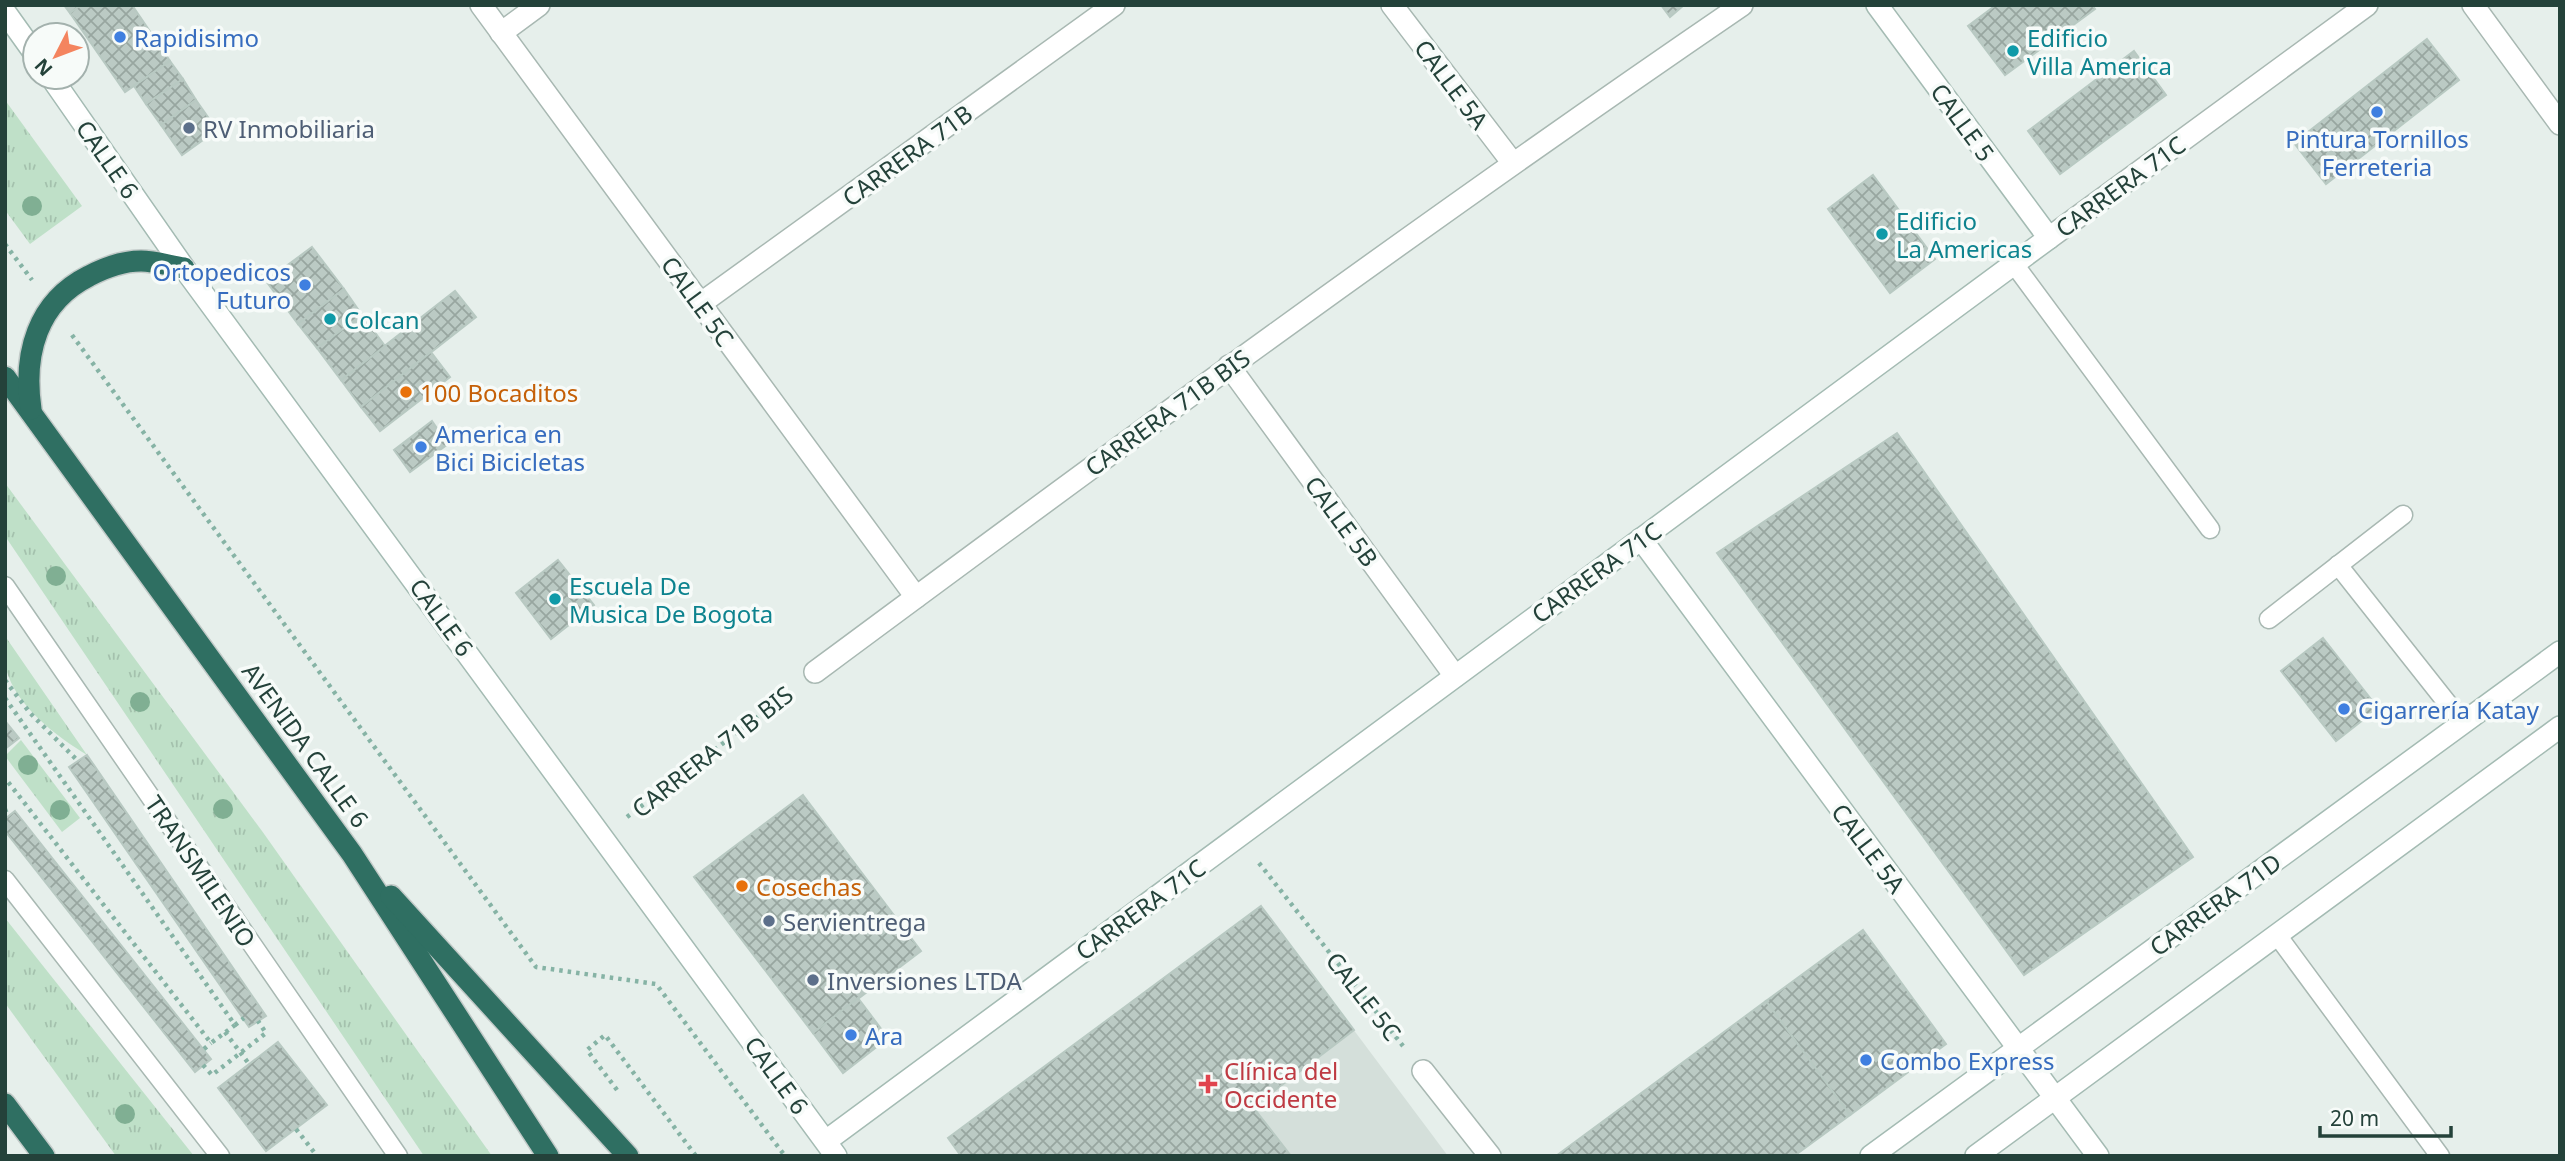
<svg xmlns="http://www.w3.org/2000/svg" width="2565" height="1161" font-family="'Noto Sans',sans-serif">
<style>
.built{fill:#d4dfda}
.grass{fill:url(#grass-tufts)}
.building{fill:url(#building-cross-hatch);stroke:#b8c9c2;stroke-width:2}
.lines{fill:none;stroke-linecap:round;stroke-linejoin:round}
.lane-casing{stroke:#a8b8b2;stroke-width:21}
.street-casing{stroke:#a8b8b2;stroke-width:24}
.secondary-casing{stroke:#a4bbb3;stroke-width:24}
.highway-casing{stroke:#c2cac8;stroke-width:24}
.path{stroke:#86b3a5;stroke-width:4.5;stroke-dasharray:3.5 5;stroke-linecap:butt}
.lane{stroke:#fff;stroke-width:18}
.street{stroke:#fff;stroke-width:21}
.secondary{stroke:#fff;stroke-width:21}
.highway{stroke:#2f6f62;stroke-width:21}
.tree{fill:#80af93}
.shop-dot{fill:#3f7fe0;stroke:#f7fbf9;stroke-width:2.5}
.culture-dot{fill:#0f9aa8;stroke:#f7fbf9;stroke-width:2.5}
.service-dot{fill:#5c6f8a;stroke:#f7fbf9;stroke-width:2.5}
.food-dot{fill:#e8710a;stroke:#f7fbf9;stroke-width:2.5}
.health-dot{fill:#e0444e;stroke:#f7fbf9;stroke-width:2.5}
.labels{text-anchor:middle;dominant-baseline:central;stroke-width:7;stroke-linejoin:round;paint-order:stroke}
.shop-label{font-size:24px;fill:#366cbe;stroke:#f7fbf9;text-anchor:start}
.culture-label{font-size:24px;fill:#0d838f;stroke:#f7fbf9;text-anchor:start}
.street-label{font-size:24px;fill:#24423a;stroke:#f7fbf9}
.service-label{font-size:24px;fill:#4e5e75;stroke:#f7fbf9;text-anchor:start}
.food-label{font-size:24px;fill:#c56008;stroke:#f7fbf9;text-anchor:start}
.health-label{font-size:24px;fill:#be3a42;stroke:#f7fbf9;text-anchor:start}
</style>
<defs>
<pattern id="grass-tufts" width="24" height="20" patternUnits="userSpaceOnUse" patternTransform="scale(1.75)"><rect width="24" height="20" fill="#bfe0c8"/><path d="M3 7l-1-3M5 7V3M7 7l1-3M15 17l-1-3M17 17v-4M19 17l1-3" fill="none" stroke="#a4c1ad"/></pattern>
<pattern id="building-cross-hatch" width="8" height="8" patternUnits="userSpaceOnUse" patternTransform="scale(1.75)"><rect width="8" height="8" fill="#bbcac4"/><path d="M0 0l8 8M0 8l8-8" fill="none" stroke="#98a6a0"/></pattern>
</defs>
<rect width="100%" height="100%" fill="#e6efeb"/>
<polygon class="built" points="1261,906 1448,1156 961,1156 948,1138"/>
<g class="grass">
<polygon points="5,100 82,206 30,244 5,210"/>
<polygon points="5,483 262,831 492,1156 424,1156 5,536"/>
<path d="M5 636 87 755C56 736 16 706 6 669 3 659 5 647 5 636Z"/>
<polygon points="21,740 80,818 62,832 5,756"/>
<polygon points="5,918 194,1156 116,1156 5,1003"/>
</g>
<g class="building">
<polygon points="64,5 81,5 70,13"/>
<polygon points="81,5 132,5 170,61 125,92 70,13"/>
<polygon points="1661,5 1684,5 1670,17"/>
<polygon points="1996,5 2092,5 2095,9 2005,75 1968,26"/>
<polygon points="2427,39 2459,80 2326,184 2294,143"/>
<polygon points="2134,51 2166,95 2060,174 2028,131"/>
<polygon points="170,61 183,79 146,104 134,86"/>
<polygon points="183,79 196,100 161,125 146,104"/>
<polygon points="196,100 217,130 182,155 161,125"/>
<polygon points="1873,175 1935,259 1890,293 1828,209"/>
<polygon points="312,247 344,289 298,324 266,281"/>
<polygon points="344,289 362,315 317,348 298,324"/>
<polygon points="455,291 476,317 361,407 341,380"/>
<polygon points="362,315 385,346 341,380 317,348"/>
<polygon points="431,352 450,377 380,431 361,407"/>
<polygon points="432,421 448,444 410,472 394,450"/>
<polygon points="1897,433 2193,857 2024,975 1717,553"/>
<polygon points="558,560 594,605 551,639 516,593"/>
<polygon points="2323,638 2378,708 2336,741 2281,671"/>
<polygon points="5,721 19,738 5,749"/>
<polygon points="87,755 266,1016 249,1027 69,767"/>
<polygon points="803,795 921,951 813,1033 694,877"/>
<polygon points="15,811 211,1059 195,1072 5,831 5,819"/>
<polygon points="1261,906 1354,1030 1253,1107 1291,1156 961,1156 948,1138"/>
<polygon points="1863,930 1946,1044 1850,1115 1766,1001"/>
<polygon points="858,998 888,1038 843,1073 813,1033"/>
<polygon points="1766,1001 1850,1115 1794,1156 1556,1156"/>
<polygon points="278,1042 327,1105 266,1151 218,1088"/>
</g>
<g class="lines">
<g class="lane-casing">
<g id="lane">
<polyline points="2014,264 2210,529"/>
<polyline points="2338,565 2463,723"/>
<polyline points="5,586 398,1156"/>
<polyline points="2269,619 2403,515"/>
<polyline points="5,880 220,1156"/>
<polyline points="2277,935 2440,1156"/>
</g>
</g>
<g class="street-casing">
<g id="street">
<polyline points="481,5 916,597"/>
<polyline points="1392,5 1512,162"/>
<polyline points="2473,5 2560,124"/>
<polyline points="501,33 539,5"/>
<polyline points="2049,238 2367,5"/>
<polyline points="700,304 1114,5"/>
<polyline points="1229,366 1455,676"/>
<path d="M815 672C1121 445 1427 220 1742 5"/>
<polyline points="1423,1071 1490,1156"/>
</g>
</g>
<g class="secondary-casing">
<g id="secondary">
<polyline points="5,12 35,54"/>
<polyline points="51,77 184,268 836,1156"/>
<polyline points="1641,539 2098,1156"/>
<polyline points="826,1141 2049,238 1877,5"/>
<polyline points="1871,1156 2560,652"/>
<polyline points="1976,1156 2560,727"/>
</g>
</g>
<g class="highway-casing">
<g id="highway">
<polyline points="5,377 352,854 548,1156"/>
<path d="M31 409C23 354 37 302 89 276 106 267 122 261 141 261 155 261 170 266 184 268"/>
<polyline points="391,896 628,1156"/>
<polyline points="5,1104 44,1156"/>
</g>
</g>
<g class="path">
<polyline points="5,244 32,280"/>
<polyline points="72,335 536,967 656,984 785,1156"/>
<polyline points="5,680 30,713 78,761"/>
<polyline points="5,698 235,1025 211,1043 5,778"/>
<polyline points="5,809 8,817"/>
<polyline points="627,817 790,692"/>
<polyline points="1259,863 1403,1046"/>
<polyline points="235,1025 244,1018"/>
<polyline points="225,1032 249,1064"/>
<polyline points="204,1049 211,1043"/>
<polyline points="203,1065 212,1075 266,1033 258,1021"/>
<polyline points="617,1090 587,1050 605,1035 696,1156"/>
<polyline points="296,1129 317,1156"/>
</g>
<use href="#lane" class="lane"/>
<use href="#street" class="street"/>
<use href="#secondary" class="secondary"/>
<use href="#highway" class="highway"/>
</g>
<g class="tree">
<circle cx="32" cy="206" r="10"/>
<circle cx="56" cy="576" r="10"/>
<circle cx="140" cy="702" r="10"/>
<circle cx="28" cy="765" r="10"/>
<circle cx="223" cy="809" r="10"/>
<circle cx="60" cy="810" r="10"/>
<circle cx="125" cy="1114" r="10"/>
</g>
<g class="shop-dot">
<circle cx="120" cy="37" r="7"/>
<circle cx="2377" cy="112" r="7"/>
<circle cx="305" cy="285" r="7"/>
<circle cx="421" cy="447" r="7"/>
<circle cx="2344" cy="709" r="7"/>
<circle cx="851" cy="1035" r="7"/>
<circle cx="1866" cy="1060" r="7"/>
</g>
<g class="culture-dot">
<circle cx="2013" cy="51" r="7"/>
<circle cx="1882" cy="234" r="7"/>
<circle cx="330" cy="319" r="7"/>
<circle cx="555" cy="599" r="7"/>
</g>
<g class="service-dot">
<circle cx="189" cy="128" r="7"/>
<circle cx="769" cy="921" r="7"/>
<circle cx="813" cy="980" r="7"/>
</g>
<g class="food-dot">
<circle cx="406" cy="392" r="7"/>
<circle cx="742" cy="886" r="7"/>
</g>
<path class="health-dot" d="M1204.5 1073.5h7v7h7v7h-7v7h-7v-7h-7v-7h7z"/>
<g class="labels">
<g class="shop-label">
<text x="134" y="37">Rapidisimo</text>
<text x="2377" y="138" text-anchor="middle">Pintura Tornillos<tspan x="2377" dy="28">Ferreteria</tspan></text>
<text x="291" y="271" text-anchor="end">Ortopedicos<tspan x="291" dy="28">Futuro</tspan></text>
<text x="435" y="433">America en<tspan x="435" dy="28">Bici Bicicletas</tspan></text>
<text x="2358" y="709">Cigarrería Katay</text>
<text x="865" y="1035">Ara</text>
<text x="1880" y="1060">Combo Express</text>
</g>
<g class="culture-label">
<text x="2027" y="37">Edificio<tspan x="2027" dy="28">Villa America</tspan></text>
<text x="1896" y="220">Edificio<tspan x="1896" dy="28">La Americas</tspan></text>
<text x="344" y="319">Colcan</text>
<text x="569" y="585">Escuela De<tspan x="569" dy="28">Musica De Bogota</tspan></text>
</g>
<g class="street-label">
<text transform="translate(1452 84) rotate(53)">CALLE 5A</text>
<text transform="translate(1963 122) rotate(54)">CALLE 5</text>
<text transform="translate(907 155) rotate(-36)">CARRERA 71B</text>
<text transform="translate(108 159) rotate(55)">CALLE 6</text>
<text transform="translate(2120 186) rotate(-36)">CARRERA 71C</text>
<text transform="translate(698 301) rotate(54)">CALLE 5C</text>
<text transform="translate(1167 412) rotate(-36)">CARRERA 71B BIS</text>
<text transform="translate(1342 521) rotate(54)">CALLE 5B</text>
<text transform="translate(1596 572) rotate(-36)">CARRERA 71C</text>
<text transform="translate(442 617) rotate(54)">CALLE 6</text>
<text transform="translate(306 745) rotate(54)">AVENIDA CALLE 6</text>
<text transform="translate(712 751) rotate(-38)">CARRERA 71B BIS</text>
<text transform="translate(1869 848) rotate(53)">CALLE 5A</text>
<text transform="translate(201 871) rotate(56)">TRANSMILENIO</text>
<text transform="translate(2215 904) rotate(-36)">CARRERA 71D</text>
<text transform="translate(1140 909) rotate(-36)">CARRERA 71C</text>
<text transform="translate(1364 996) rotate(52)">CALLE 5C</text>
<text transform="translate(777 1075) rotate(54)">CALLE 6</text>
</g>
<g class="service-label">
<text x="203" y="128">RV Inmobiliaria</text>
<text x="783" y="921">Servientrega</text>
<text x="827" y="980">Inversiones LTDA</text>
</g>
<g class="food-label">
<text x="420" y="392">100 Bocaditos</text>
<text x="756" y="886">Cosechas</text>
</g>
<g class="health-label">
<text x="1224" y="1070">Clínica del<tspan x="1224" dy="28">Occidente</tspan></text>
</g>
</g>
<rect width="2565" height="1161" fill="none" stroke="#24423a" stroke-width="14"/>
<g transform="translate(56 56) rotate(228)"><circle r="33" fill="#f7fbf9" stroke="#a3b1ad" stroke-width="2"/>
<path d="M0-5L12 26L0 18L-12 26Z" fill="#f4845f"/>
<text y="-10" font-size="19" font-weight="bold" text-anchor="middle" fill="#24423a">N</text>
</g>
<path d="M2320 1126v10h131v-10" fill="none" stroke="#24423a" stroke-width="3.5"/>
<text x="2330" y="1126" font-size="21" fill="#24423a" stroke="#f7fbf9" stroke-width="5" paint-order="stroke">20 m</text>
</svg>
